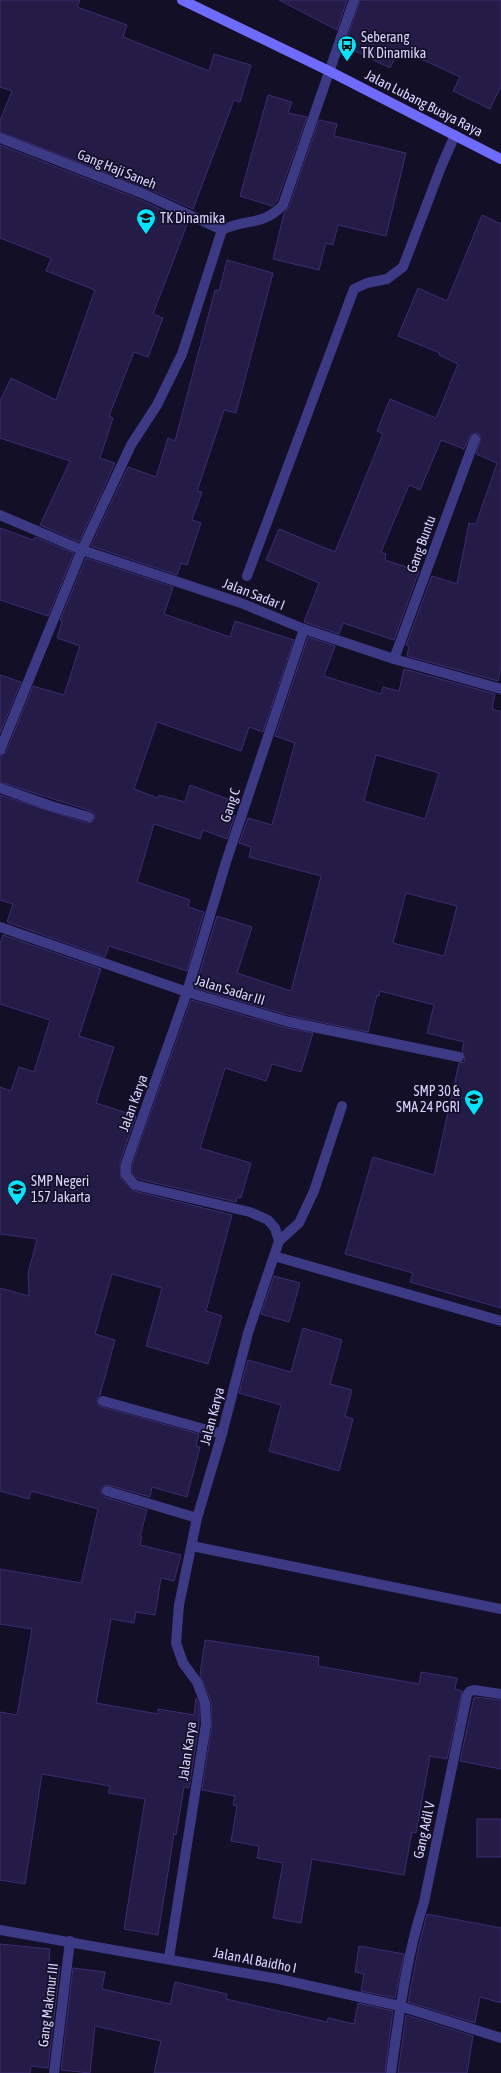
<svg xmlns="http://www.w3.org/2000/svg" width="501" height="2073" font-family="'Asap Condensed',sans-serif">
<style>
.building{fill:#241b47;stroke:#3b2d73;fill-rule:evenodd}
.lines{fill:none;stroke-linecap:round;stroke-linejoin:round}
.service{stroke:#3d3a85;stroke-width:10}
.minor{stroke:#3d3a85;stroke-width:10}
.tertiary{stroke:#3d3a85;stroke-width:10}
.secondary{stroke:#6f6bff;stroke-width:10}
.labels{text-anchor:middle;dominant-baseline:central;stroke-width:3.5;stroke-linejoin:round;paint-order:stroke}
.poi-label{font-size:14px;fill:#d9d4ff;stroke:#130f26;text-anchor:start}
.street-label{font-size:14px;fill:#d9d4ff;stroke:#130f26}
</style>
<rect width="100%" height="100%" fill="#130f26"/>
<g class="building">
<polygon points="0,0 80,0 77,7 127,25 123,37 209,71 214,54 251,65 240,102 234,100 193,209 146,188 0,132 0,120 12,91 0,87"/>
<polygon points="279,0 347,0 337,30"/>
<polygon points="360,0 501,0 501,86 490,109 453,91 460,77 400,49 390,68 345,46"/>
<polygon points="268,95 292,102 288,113 307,117 277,201 272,206 240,196"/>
<polygon points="319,120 337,124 334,136 406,153 386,236 338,225 333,245 326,243 319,270 273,259 284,213 289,207"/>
<polygon points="0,145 141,200 188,222 153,314 163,318 148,357 134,352 109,416 113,418 100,458 115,463 79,542 40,525 70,461 0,438 0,401 11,378 56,400 95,290 46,271 51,258 0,238"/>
<polygon points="482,215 501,224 501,667 498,681 407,656 409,646 406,645 432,576 457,584 469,523 476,524 497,463 476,454 481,438 478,433 471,434 464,449 441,440 420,490 409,485 381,552 386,554 385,560 419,571 394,640 343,623 339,634 304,622 319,583 266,560 279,529 335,552 383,434 377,431 390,399 436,418 458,364 439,355 440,353 398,336 418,288 447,301"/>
<polygon points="227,260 273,273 236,413 224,410 197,491 202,492 192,520 201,523 187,565 181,563 177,575 91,546 128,467 156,477 168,438 175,441 215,290 219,291"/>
<polygon points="0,528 33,540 35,537 74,553 48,616 0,600"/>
<polygon points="86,558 173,587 164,614 230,637 235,621 294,640 263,732 249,727 241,751 157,722 134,789 158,798 159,795 185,802 190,785 228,799 224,812 235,815 227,839 203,830 200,839 154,824 137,882 190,900 188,907 204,912 187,971 109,946 105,957 7,922 13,904 0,900 0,795 87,823 93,822 95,818 94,813 91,811 0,782 0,756 6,752 33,686 64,695 80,646 57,638 62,621 60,620"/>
<path d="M308 637 335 646 324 676 381 694 383 687 399 691 404 669 495 694 492 709 501 712V1308L410 1282 413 1273 345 1254 373 1157 434 1175 459 1063 464 1062 465 1058 462 1051 464 1042 427 1033 434 1005 380 991 379 996 377 995 368 1032 291 1016 195 988 217 916 252 927 237 973 291 991 321 876 249 857 251 847 239 843 248 818 272 825 295 743 275 736ZM376 755 439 773 425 819 364 801ZM406 893 457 906 444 956 393 943Z"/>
<polygon points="0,675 21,682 0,733"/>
<polygon points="3,935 101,969 79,1036 114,1047 96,1103 136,1116 120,1162 121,1179 134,1191 232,1215 206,1311 222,1316 208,1364 146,1346 162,1288 112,1274 95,1334 115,1340 100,1395 97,1400 99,1406 199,1434 196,1446 200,1447 187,1497 152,1487 150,1497 108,1485 103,1486 101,1490 102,1495 105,1497 147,1510 140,1537 142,1537 140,1545 181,1555 174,1581 161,1578 155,1615 136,1612 134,1623 111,1619 96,1703 158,1714 158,1709 194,1715 196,1698 199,1704 199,1724 189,1788 184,1787 176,1835 174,1834 158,1935 124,1929 145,1799 108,1793 110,1786 42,1774 25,1884 0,1880 0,1712 17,1715 32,1629 0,1624 0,1569 81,1583 98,1509 31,1491 29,1499 0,1491 0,1288 29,1296 28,1274 37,1239 0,1234 0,1087 11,1091 19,1067 34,1072 50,1020 0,1004 0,944"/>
<polygon points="191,1000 287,1028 313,1033 301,1072 272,1064 266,1081 225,1068 200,1148 251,1163 241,1198 237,1197 236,1202 138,1179 132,1173 132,1165"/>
<polygon points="274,1276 300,1283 289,1322 261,1314"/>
<polygon points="303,1328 342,1340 330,1384 352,1390 345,1416 353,1419 339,1471 269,1451 281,1405 239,1393 248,1360 291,1372"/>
<polygon points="205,1640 319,1657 318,1666 419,1684 421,1672 457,1678 455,1689 462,1691 447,1759 430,1756 416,1833 412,1832 404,1875 312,1859 301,1923 273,1918 283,1863 257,1858 259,1846 231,1841 237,1806 233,1805 235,1796 202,1790 212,1724 211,1701 200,1675"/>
<polygon points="474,1697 501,1700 501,1769 460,1761"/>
<rect x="477" y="1819" width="24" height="38"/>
<polygon points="427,1914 501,1928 501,2003 480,1997 475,2023 408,2002 419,1945"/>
<polygon points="0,1944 50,1949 49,1964 60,1966 48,2068 31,2066 30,2073 0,2073"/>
<polygon points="359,1946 404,1954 395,1998 361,1991 364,1974 355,1972"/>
<polygon points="73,1968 105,1972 102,1989 170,2004 175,1982 227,1994 226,1999 327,2022 328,2018 354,2024 358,2003 393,2011 385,2073 154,2073 161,2041 95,2026 90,2073 61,2070"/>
<polygon points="406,2015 473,2036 467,2073 398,2073"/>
</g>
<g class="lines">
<polyline class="service" points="279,1241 299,1223 314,1191 342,1106"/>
<g class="minor">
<polyline points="0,138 144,194 222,230"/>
<polyline points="0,515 82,550 241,603 304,629 394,659 501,689"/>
<polyline points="247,576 354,289 367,283 387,279 403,267 441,167 455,135"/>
<polyline points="394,659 475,439"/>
<path d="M0 750 82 550 131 445 157 405 182 354 222 230C246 218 262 227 283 205L354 0"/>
<polyline points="0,788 51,806 89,817"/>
<polyline points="0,927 187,992 289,1022 459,1057"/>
<polyline points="274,1256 501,1321"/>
<polyline points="103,1401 222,1434"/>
<polyline points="107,1491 197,1518"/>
<polyline points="192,1546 501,1609"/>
<polyline points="169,1958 206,1724 205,1703 197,1682 183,1663 176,1643 179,1605 197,1518 222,1434 248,1333 279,1241 275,1228 268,1220 250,1212 135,1185 126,1175 126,1164 187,992 226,862 304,629"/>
<polyline points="54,2073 70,1941"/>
<path d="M391 2073C399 2016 406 1957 424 1902L467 1695 470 1691 474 1690 501 1694"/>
</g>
<polyline class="tertiary" points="0,1930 279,1979 400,2006 501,2038"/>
<polyline class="secondary" points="182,0 329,71 501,159"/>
</g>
<defs>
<g id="bus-pin" transform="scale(1)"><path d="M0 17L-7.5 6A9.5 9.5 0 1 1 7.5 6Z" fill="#00e5ff" stroke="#130f26"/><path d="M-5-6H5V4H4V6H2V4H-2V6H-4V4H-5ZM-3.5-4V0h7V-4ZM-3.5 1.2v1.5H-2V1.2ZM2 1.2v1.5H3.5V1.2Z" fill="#111"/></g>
<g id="school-pin" transform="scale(1)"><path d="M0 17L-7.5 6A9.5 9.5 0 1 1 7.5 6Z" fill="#00e5ff" stroke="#130f26"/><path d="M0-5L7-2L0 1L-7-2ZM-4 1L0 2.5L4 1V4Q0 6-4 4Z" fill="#111"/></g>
</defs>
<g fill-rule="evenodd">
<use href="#bus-pin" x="347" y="45"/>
<use href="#school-pin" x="146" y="218"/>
<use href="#school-pin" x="474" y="1099"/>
<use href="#school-pin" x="17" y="1189"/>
</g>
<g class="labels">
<g class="poi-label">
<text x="361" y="37">Seberang<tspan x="361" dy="16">TK Dinamika</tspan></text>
<text x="160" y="218">TK Dinamika</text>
<text x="460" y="1091" text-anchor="end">SMP 30 &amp;<tspan x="460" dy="16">SMA 24 PGRI</tspan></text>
<text x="31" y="1181">SMP Negeri<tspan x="31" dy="16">157 Jakarta</tspan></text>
</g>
<g class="street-label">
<text transform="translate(424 103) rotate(27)">Jalan Lubang Buaya Raya</text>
<text transform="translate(117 169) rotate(22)">Gang Haji Saneh</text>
<text transform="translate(421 544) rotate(-70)">Gang Buntu</text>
<text transform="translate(254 594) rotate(21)">Jalan Sadar I</text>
<text transform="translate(230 805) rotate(-72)">Gang C</text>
<text transform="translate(230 990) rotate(17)">Jalan Sadar III</text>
<text transform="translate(133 1103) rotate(-70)">Jalan Karya</text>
<text transform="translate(212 1416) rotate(-75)">Jalan Karya</text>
<text transform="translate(187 1751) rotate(-82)">Jalan Karya</text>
<text transform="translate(424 1830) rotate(-78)">Gang Adil V</text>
<text transform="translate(255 1960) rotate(11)">Jalan Al Baidho I</text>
<text transform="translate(48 2005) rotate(-83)">Gang Makmur III</text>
</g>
</g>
</svg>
